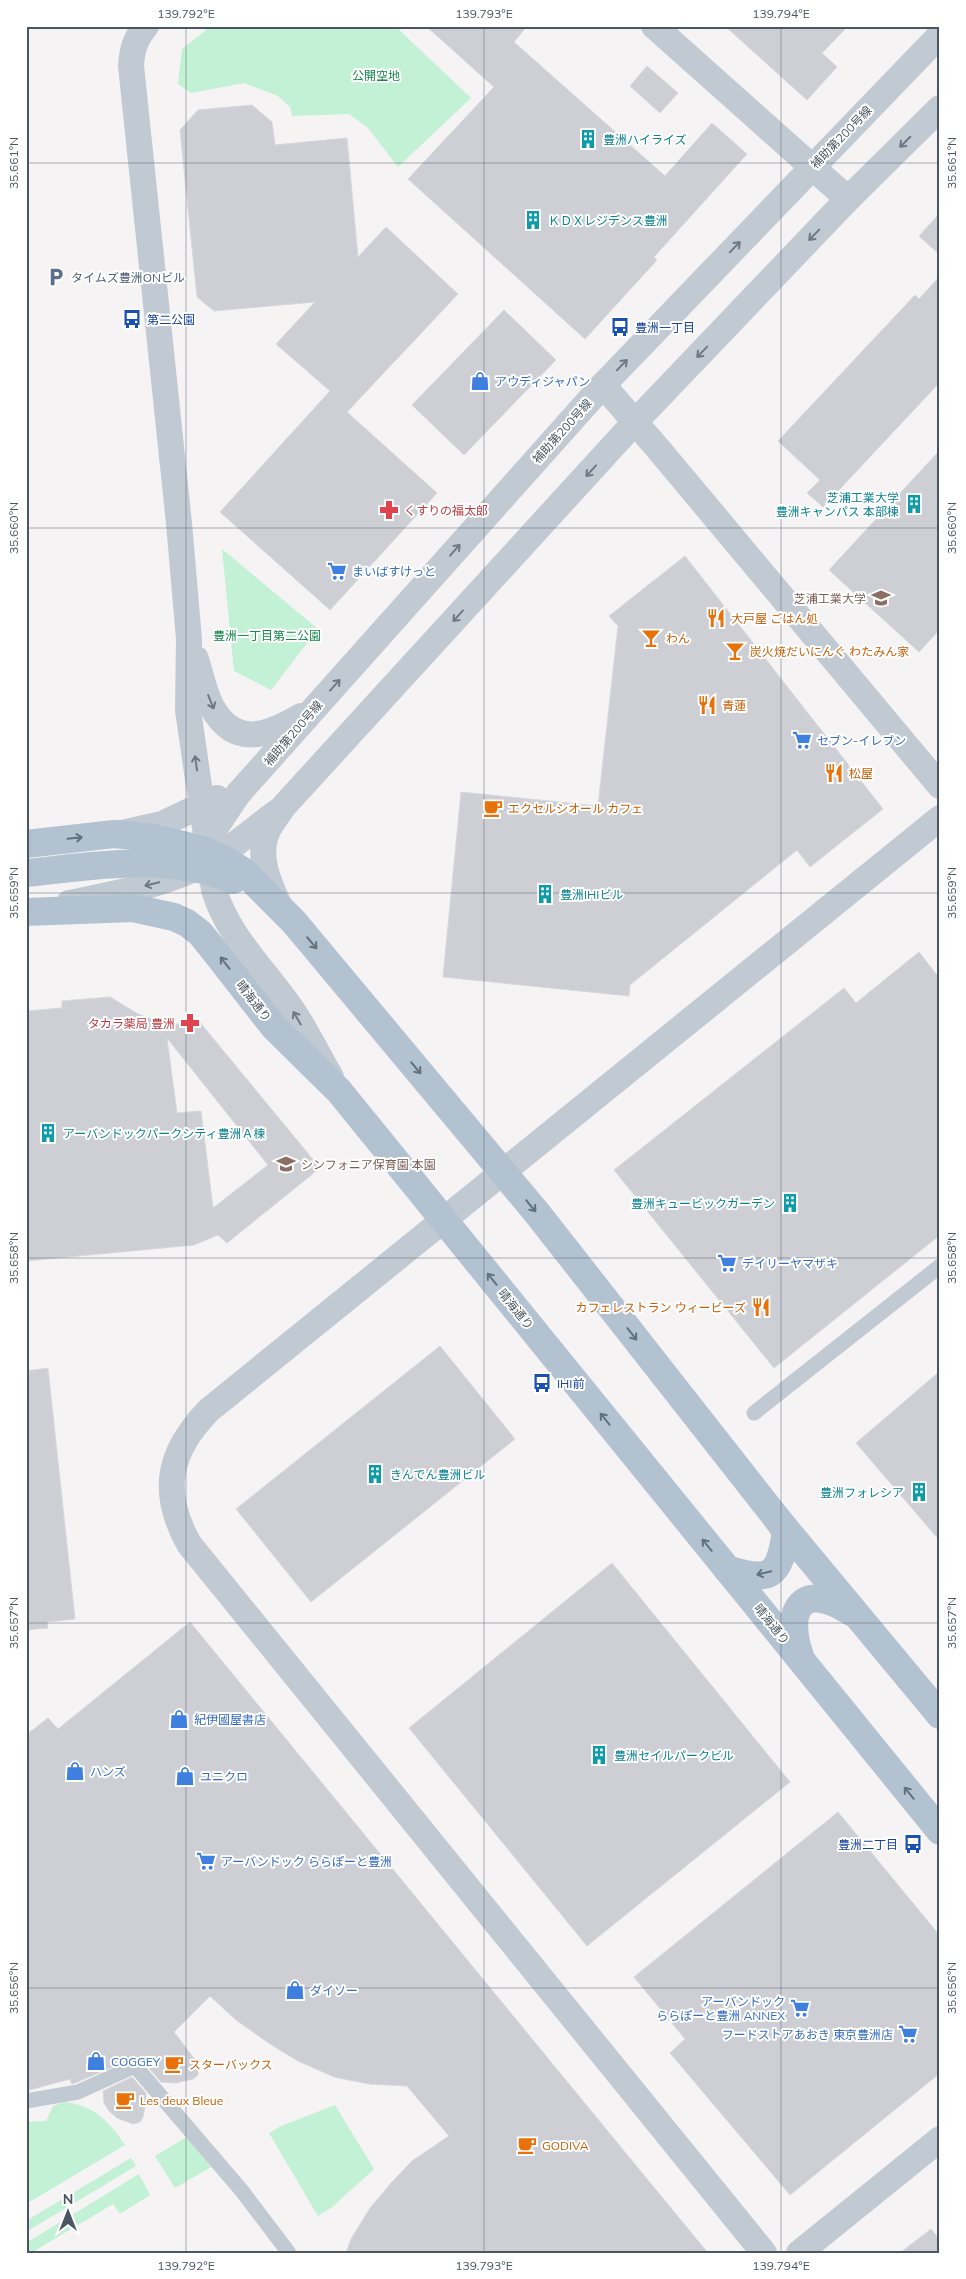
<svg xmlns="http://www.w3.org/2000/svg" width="966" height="2279" font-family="Mulish,'Noto Sans JP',sans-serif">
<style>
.green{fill:#c3f1d5}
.building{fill:#cdcfd5;stroke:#d7d9de;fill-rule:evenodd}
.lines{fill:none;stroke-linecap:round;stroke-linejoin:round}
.pedestrian{stroke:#c1cad2;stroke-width:15}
.tertiary{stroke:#c1cad2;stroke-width:26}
.primary{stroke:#b3c2d1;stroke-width:28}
.oneway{stroke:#6e7983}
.oneway2{stroke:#64717d}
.ticks{fill:none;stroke:#4a5661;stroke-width:1;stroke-opacity:0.45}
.labels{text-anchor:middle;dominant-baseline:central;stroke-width:4;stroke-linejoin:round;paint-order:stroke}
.park-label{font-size:12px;fill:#17864f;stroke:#fff}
.street-label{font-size:12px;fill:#4a5661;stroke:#fff}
.culture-label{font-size:12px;fill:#0d838f;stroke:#fff;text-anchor:start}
.service-label{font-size:12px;fill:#4e5e75;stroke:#fff;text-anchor:start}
.transit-label{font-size:12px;fill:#164399;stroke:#fff;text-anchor:start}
.shop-label{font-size:12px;fill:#366cbe;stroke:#fff;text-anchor:start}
.health-label{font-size:12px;fill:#be3a42;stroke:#fff;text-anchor:start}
.education-label{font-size:12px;fill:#785e54;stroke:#fff;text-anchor:end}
.food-label{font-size:12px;fill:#c56008;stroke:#fff;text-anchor:start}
.neatline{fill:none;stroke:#4a5661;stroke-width:2}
.ticks-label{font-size:12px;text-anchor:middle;fill:#4a5661}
</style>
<rect width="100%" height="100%" fill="#f5f3f3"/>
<g class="green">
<polygon points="211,26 395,26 471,98 398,167 368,128 349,114 292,116 290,107 278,96 244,83 191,93 178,84 182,49"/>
<polygon points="222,549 318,629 271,690 234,671"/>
<path d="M65 2102C93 2105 110 2122 125 2145L26 2204V2122L46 2121 53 2106Z"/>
<polygon points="335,2105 374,2169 331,2208 318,2216 269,2133 281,2126"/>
<polygon points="187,2137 211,2167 175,2188 155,2156"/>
<polygon points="131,2158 136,2166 26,2232 26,2221"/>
<polygon points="139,2174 150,2195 120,2214 113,2204 31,2253 26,2253 26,2243"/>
</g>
<g class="building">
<polygon points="426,26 527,26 514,42 665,176 712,123 747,154 654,257 657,260 585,339 408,179 494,87"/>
<polygon points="725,26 848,26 822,53 837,67 807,100"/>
<polygon points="647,66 678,93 660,113 630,86"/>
<polygon points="252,105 272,122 275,145 347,138 358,257 386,227 458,294 347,412 437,493 330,610 220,512 330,391 276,344 315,302 214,311 197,297 180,130 198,110"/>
<polygon points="940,213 940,255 919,236"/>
<polygon points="940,276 940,382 823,507 807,493 820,480 778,441 915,295 919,299"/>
<polygon points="504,310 556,360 464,455 412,405"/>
<polygon points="940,450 940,629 919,652 829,570"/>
<polygon points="685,556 883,809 810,867 797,850 630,985 629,996 443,977 461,792 598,806 618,626 609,616"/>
<polygon points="919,952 940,979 940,1235 774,1368 614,1170 844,988 856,1003"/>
<path d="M110 997 138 1014 152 1019 192 1027 198 1020 320 1168 227 1243 218 1235 194 1245 26 1261V1011L62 1008V1001ZM167 1038 268 1165 213 1208 201 1111 177 1113Z"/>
<polygon points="440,1346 515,1439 311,1602 236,1509"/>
<polygon points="48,1368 75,1619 47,1622 48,1628 26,1630 26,1371"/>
<polygon points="940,1371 940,1541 856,1443"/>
<polygon points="612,1563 790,1782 587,1946 409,1728"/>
<polygon points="190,1622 615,2140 708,2253 346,2253 351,2239 370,2208 391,2183 412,2161 449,2136 407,2086 369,2084 334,2077 298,2061 270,2044 236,2020 210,1996 174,2032 196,2061 199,2067 198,2075 193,2079 176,2083 161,2082 142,2060 136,2057 75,2083 72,2084 70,2079 26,2091 26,1735 48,1718 58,1729"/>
<polygon points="838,1812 940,1936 940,2073 790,2195 670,2053 685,2039 634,1977"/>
<polygon points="132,2077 146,2093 146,2102 143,2117 140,2122 133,2124 117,2118 109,2111 104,2103 103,2091"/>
<polygon points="931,2229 940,2240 940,2253 900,2253"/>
</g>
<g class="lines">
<g class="pedestrian">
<polyline points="754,1413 940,1266"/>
<polyline points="26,2101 78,2092 135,2066 242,2191 289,2253"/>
</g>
<g class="tertiary">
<path d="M146 26C135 39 132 50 131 66L179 523 189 639 188 710 214 890C228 937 266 971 293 1011 307 1032 318 1055 331 1077"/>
<polyline points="654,26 848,199"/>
<polyline points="603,385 660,451 940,786"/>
<path d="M196 659C201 674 204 693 212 707 235 749 269 735 301 716"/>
<polyline points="122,833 162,824 217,798"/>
<polyline points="208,846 216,827 238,794 603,385 940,35"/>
<path d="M69 903C116 893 165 886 208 862 233 848 255 828 277 812"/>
<path d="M280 907C269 883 256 856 268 830 272 822 278 815 283 807L635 422 848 199 940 108"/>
<path d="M764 2253 189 1544C160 1492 168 1452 209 1410L940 818"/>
<polyline points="799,2253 940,2139"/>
</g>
<g class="primary">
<polyline points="26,844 114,834 154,838 200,849 224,859 243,871 294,922 537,1213 778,1520 940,1715"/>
<path d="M26 873C95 866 167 852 233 880"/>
<polyline points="26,912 133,908 174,917 187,923 200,933 213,949 274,1027 339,1091 940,1831"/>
<path d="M727 1569C772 1583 779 1576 786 1532L779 1521"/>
<path d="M800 1656C783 1607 804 1581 851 1612"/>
</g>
</g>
<defs><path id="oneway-shaft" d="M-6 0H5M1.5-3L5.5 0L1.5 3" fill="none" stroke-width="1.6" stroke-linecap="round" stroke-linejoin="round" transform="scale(1.25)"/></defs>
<g class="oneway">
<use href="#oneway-shaft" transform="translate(905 142) rotate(135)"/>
<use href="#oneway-shaft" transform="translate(814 235) rotate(134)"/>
<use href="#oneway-shaft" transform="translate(735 247) rotate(-46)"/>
<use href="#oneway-shaft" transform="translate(702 352) rotate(134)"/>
<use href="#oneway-shaft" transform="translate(622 365) rotate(-46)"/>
<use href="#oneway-shaft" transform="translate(591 471) rotate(132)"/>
<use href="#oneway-shaft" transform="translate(455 550) rotate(-48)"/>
<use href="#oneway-shaft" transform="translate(458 616) rotate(132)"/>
<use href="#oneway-shaft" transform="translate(335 685) rotate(-48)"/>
<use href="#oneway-shaft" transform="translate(211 702) rotate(68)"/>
<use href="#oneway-shaft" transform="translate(196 763) rotate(-98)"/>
<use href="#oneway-shaft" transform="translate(152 884) rotate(166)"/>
<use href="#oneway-shaft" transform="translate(297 1018) rotate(-120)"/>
</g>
<g class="oneway2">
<use href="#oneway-shaft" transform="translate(75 838) rotate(-6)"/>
<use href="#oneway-shaft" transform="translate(312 943) rotate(50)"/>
<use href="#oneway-shaft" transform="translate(225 963) rotate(-128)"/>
<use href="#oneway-shaft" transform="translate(416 1068) rotate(50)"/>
<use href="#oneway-shaft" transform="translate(531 1206) rotate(50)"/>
<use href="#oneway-shaft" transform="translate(492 1279) rotate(-129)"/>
<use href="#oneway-shaft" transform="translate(632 1334) rotate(52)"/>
<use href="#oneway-shaft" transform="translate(605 1419) rotate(-129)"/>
<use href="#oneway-shaft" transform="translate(707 1545) rotate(-129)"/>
<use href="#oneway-shaft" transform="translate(764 1573) rotate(166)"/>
<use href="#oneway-shaft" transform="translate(909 1793) rotate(-129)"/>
</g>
<path class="ticks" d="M186 26V2253M484 26V2253M781 26V2253M26 163H940M26 528H940M26 893H940M26 1258H940M26 1623H940M26 1988H940"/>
<defs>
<g id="building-bare" transform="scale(1.5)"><path d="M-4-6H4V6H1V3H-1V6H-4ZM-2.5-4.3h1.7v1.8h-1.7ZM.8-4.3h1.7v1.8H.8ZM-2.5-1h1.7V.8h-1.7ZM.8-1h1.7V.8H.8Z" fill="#0f9aa8" stroke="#fff" stroke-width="2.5" paint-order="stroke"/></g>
<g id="parking-bare" transform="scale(1.5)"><path d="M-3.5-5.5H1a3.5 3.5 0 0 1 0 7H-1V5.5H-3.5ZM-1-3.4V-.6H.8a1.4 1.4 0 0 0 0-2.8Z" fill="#5c6f8a" stroke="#fff" stroke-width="2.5" paint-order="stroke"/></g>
<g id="bus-bare" transform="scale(1.5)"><path d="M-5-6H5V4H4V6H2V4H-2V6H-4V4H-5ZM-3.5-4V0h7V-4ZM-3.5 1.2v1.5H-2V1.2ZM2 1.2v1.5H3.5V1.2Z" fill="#1a4fb4" stroke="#fff" stroke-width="2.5" paint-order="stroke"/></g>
<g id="shop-bare" transform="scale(1.5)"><path d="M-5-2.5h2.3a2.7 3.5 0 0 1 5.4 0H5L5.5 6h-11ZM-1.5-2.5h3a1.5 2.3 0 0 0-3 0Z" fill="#3f7fe0" stroke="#fff" stroke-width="2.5" paint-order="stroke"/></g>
<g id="pharmacy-bare" transform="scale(1.5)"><path d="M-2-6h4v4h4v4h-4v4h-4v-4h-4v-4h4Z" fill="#e0444e" stroke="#fff" stroke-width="2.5" paint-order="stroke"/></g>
<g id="supermarket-bare" transform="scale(1.5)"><path d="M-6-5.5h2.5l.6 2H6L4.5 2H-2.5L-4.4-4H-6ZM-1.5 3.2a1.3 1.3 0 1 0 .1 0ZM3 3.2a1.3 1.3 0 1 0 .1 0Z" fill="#3f7fe0" stroke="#fff" stroke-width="2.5" paint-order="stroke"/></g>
<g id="university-bare" transform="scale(1.5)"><path d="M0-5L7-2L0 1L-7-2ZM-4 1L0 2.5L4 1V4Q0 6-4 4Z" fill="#8d6e63" stroke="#fff" stroke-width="2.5" paint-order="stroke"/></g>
<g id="restaurant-bare" transform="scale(1.5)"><path d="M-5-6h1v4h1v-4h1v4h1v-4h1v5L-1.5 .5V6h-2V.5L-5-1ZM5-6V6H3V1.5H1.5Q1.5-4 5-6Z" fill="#e8710a" stroke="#fff" stroke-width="2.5" paint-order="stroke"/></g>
<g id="bar-bare" transform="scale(1.5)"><path d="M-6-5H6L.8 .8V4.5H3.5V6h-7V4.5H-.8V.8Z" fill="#e8710a" stroke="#fff" stroke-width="2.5" paint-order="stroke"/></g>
<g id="cafe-bare" transform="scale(1.5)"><path d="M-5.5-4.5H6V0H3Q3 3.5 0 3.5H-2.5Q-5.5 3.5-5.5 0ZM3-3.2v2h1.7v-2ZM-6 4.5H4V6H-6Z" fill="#e8710a" stroke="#fff" stroke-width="2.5" paint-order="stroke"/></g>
<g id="school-bare" transform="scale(1.5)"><path d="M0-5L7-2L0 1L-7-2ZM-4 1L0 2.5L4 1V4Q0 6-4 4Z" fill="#8d6e63" stroke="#fff" stroke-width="2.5" paint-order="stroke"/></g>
</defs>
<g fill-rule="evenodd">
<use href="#building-bare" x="588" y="139"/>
<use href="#building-bare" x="533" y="220"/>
<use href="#parking-bare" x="56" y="277"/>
<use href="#bus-bare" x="132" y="319"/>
<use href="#bus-bare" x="620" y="327"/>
<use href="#shop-bare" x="480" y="381"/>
<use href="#building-bare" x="914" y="504"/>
<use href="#pharmacy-bare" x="389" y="510"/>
<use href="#supermarket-bare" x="337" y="571"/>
<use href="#university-bare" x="881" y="598"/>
<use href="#restaurant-bare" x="716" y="618"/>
<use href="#bar-bare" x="651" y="638"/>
<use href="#bar-bare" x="735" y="651"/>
<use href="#restaurant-bare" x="707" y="705"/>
<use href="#supermarket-bare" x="802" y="740"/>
<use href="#restaurant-bare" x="834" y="773"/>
<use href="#cafe-bare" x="493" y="808"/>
<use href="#building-bare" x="545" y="894"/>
<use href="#pharmacy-bare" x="190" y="1023"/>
<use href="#building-bare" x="48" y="1133"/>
<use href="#school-bare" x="286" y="1164"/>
<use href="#building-bare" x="790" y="1203"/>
<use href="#supermarket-bare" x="727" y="1263"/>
<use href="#restaurant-bare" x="761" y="1307"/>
<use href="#bus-bare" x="542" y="1383"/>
<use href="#building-bare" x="375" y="1474"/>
<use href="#building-bare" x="919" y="1492"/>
<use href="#shop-bare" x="179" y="1719"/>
<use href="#building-bare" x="599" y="1755"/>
<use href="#shop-bare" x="75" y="1771"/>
<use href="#shop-bare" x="185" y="1776"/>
<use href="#bus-bare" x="913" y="1844"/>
<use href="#supermarket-bare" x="206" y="1861"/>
<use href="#shop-bare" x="295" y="1990"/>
<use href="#supermarket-bare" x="800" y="2008"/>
<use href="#supermarket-bare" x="908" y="2034"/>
<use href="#shop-bare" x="96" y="2061"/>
<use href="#cafe-bare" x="174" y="2064"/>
<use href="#cafe-bare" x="125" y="2100"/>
<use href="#cafe-bare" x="527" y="2145"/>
</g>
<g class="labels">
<g class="park-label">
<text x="376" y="75">公開空地</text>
<text x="267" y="635">豊洲一丁目第二公園</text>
</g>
<g class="street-label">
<text transform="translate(841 137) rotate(-46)">補助第200号線</text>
<text transform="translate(562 431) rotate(-48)">補助第200号線</text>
<text transform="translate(293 733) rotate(-49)">補助第200号線</text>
<text transform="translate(254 1001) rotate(52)">晴海通り</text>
<text transform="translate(516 1309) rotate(51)">晴海通り</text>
<text transform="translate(772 1624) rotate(51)">晴海通り</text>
</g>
<g class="culture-label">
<text x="603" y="139">豊洲ハイライズ</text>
<text x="548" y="220">ＫＤＸレジデンス豊洲</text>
<text x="899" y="497" text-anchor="end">芝浦工業大学<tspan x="899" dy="14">豊洲キャンパス 本部棟</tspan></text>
<text x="560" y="894">豊洲IHIビル</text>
<text x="63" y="1133">アーバンドックパークシティ豊洲Ａ棟</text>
<text x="775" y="1203" text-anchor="end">豊洲キュービックガーデン</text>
<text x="390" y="1474">きんでん豊洲ビル</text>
<text x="904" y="1492" text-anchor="end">豊洲フォレシア</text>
<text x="614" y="1755">豊洲セイルパークビル</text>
</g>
<g class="service-label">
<text x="71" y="277">タイムズ豊洲ONビル</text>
</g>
<g class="transit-label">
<text x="147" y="319">第二公園</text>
<text x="635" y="327">豊洲一丁目</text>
<text x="557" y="1383">IHI前</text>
<text x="898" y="1844" text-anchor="end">豊洲二丁目</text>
</g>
<g class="shop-label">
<text x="495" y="381">アウディジャパン</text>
<text x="352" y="571">まいばすけっと</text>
<text x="817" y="740">セブン-イレブン</text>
<text x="742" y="1263">デイリーヤマザキ</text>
<text x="194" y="1719">紀伊國屋書店</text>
<text x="90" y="1771">ハンズ</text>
<text x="200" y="1776">ユニクロ</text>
<text x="221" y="1861">アーバンドック ららぽーと豊洲</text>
<text x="310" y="1990">ダイソー</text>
<text x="785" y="2001" text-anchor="end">アーバンドック<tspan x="785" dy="14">ららぽーと豊洲 ANNEX</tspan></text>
<text x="893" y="2034" text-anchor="end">フードストアあおき 東京豊洲店</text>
<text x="111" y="2061">COGGEY</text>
</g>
<g class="health-label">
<text x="404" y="510">くすりの福太郎</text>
<text x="175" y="1023" text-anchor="end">タカラ薬局 豊洲</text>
</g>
<g class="education-label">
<text x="866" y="598">芝浦工業大学</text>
<text x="301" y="1164" text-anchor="start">シンフォニア保育園 本園</text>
</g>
<g class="food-label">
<text x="731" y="618">大戸屋 ごはん処</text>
<text x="666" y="638">わん</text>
<text x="750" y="651">炭火焼だいにんぐ わたみん家</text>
<text x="722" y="705">青蓮</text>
<text x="849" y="773">松屋</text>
<text x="508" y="808">エクセルシオール カフェ</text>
<text x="746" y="1307" text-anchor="end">カフェレストラン ウィービーズ</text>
<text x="189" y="2064">スターバックス</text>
<text x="140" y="2100">Les deux Bleue</text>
<text x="542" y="2145">GODIVA</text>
</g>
</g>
<rect width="966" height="2279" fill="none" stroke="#ffffff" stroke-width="55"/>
<g transform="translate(68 2212)" stroke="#ffffff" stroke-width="4" paint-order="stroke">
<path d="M0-4L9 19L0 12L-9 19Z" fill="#4a5661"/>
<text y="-8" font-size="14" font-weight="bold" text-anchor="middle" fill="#4a5661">N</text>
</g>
<rect x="28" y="28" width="910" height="2224" class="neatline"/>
<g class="ticks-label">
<text x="186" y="18">139.792°E</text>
<text x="484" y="18">139.793°E</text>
<text x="781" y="18">139.794°E</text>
<text transform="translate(14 163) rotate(-90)" y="4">35.661°N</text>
<text transform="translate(952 163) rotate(-90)" y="4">35.661°N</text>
<text transform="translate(14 528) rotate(-90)" y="4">35.660°N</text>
<text transform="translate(952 528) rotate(-90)" y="4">35.660°N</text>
<text transform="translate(14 893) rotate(-90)" y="4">35.659°N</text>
<text transform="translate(952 893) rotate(-90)" y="4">35.659°N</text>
<text transform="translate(14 1258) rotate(-90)" y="4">35.658°N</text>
<text transform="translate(952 1258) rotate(-90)" y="4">35.658°N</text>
<text transform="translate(14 1623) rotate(-90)" y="4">35.657°N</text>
<text transform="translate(952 1623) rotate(-90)" y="4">35.657°N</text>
<text transform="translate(14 1988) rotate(-90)" y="4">35.656°N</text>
<text transform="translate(952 1988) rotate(-90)" y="4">35.656°N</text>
<text x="186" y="2270">139.792°E</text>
<text x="484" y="2270">139.793°E</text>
<text x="781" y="2270">139.794°E</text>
</g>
</svg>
